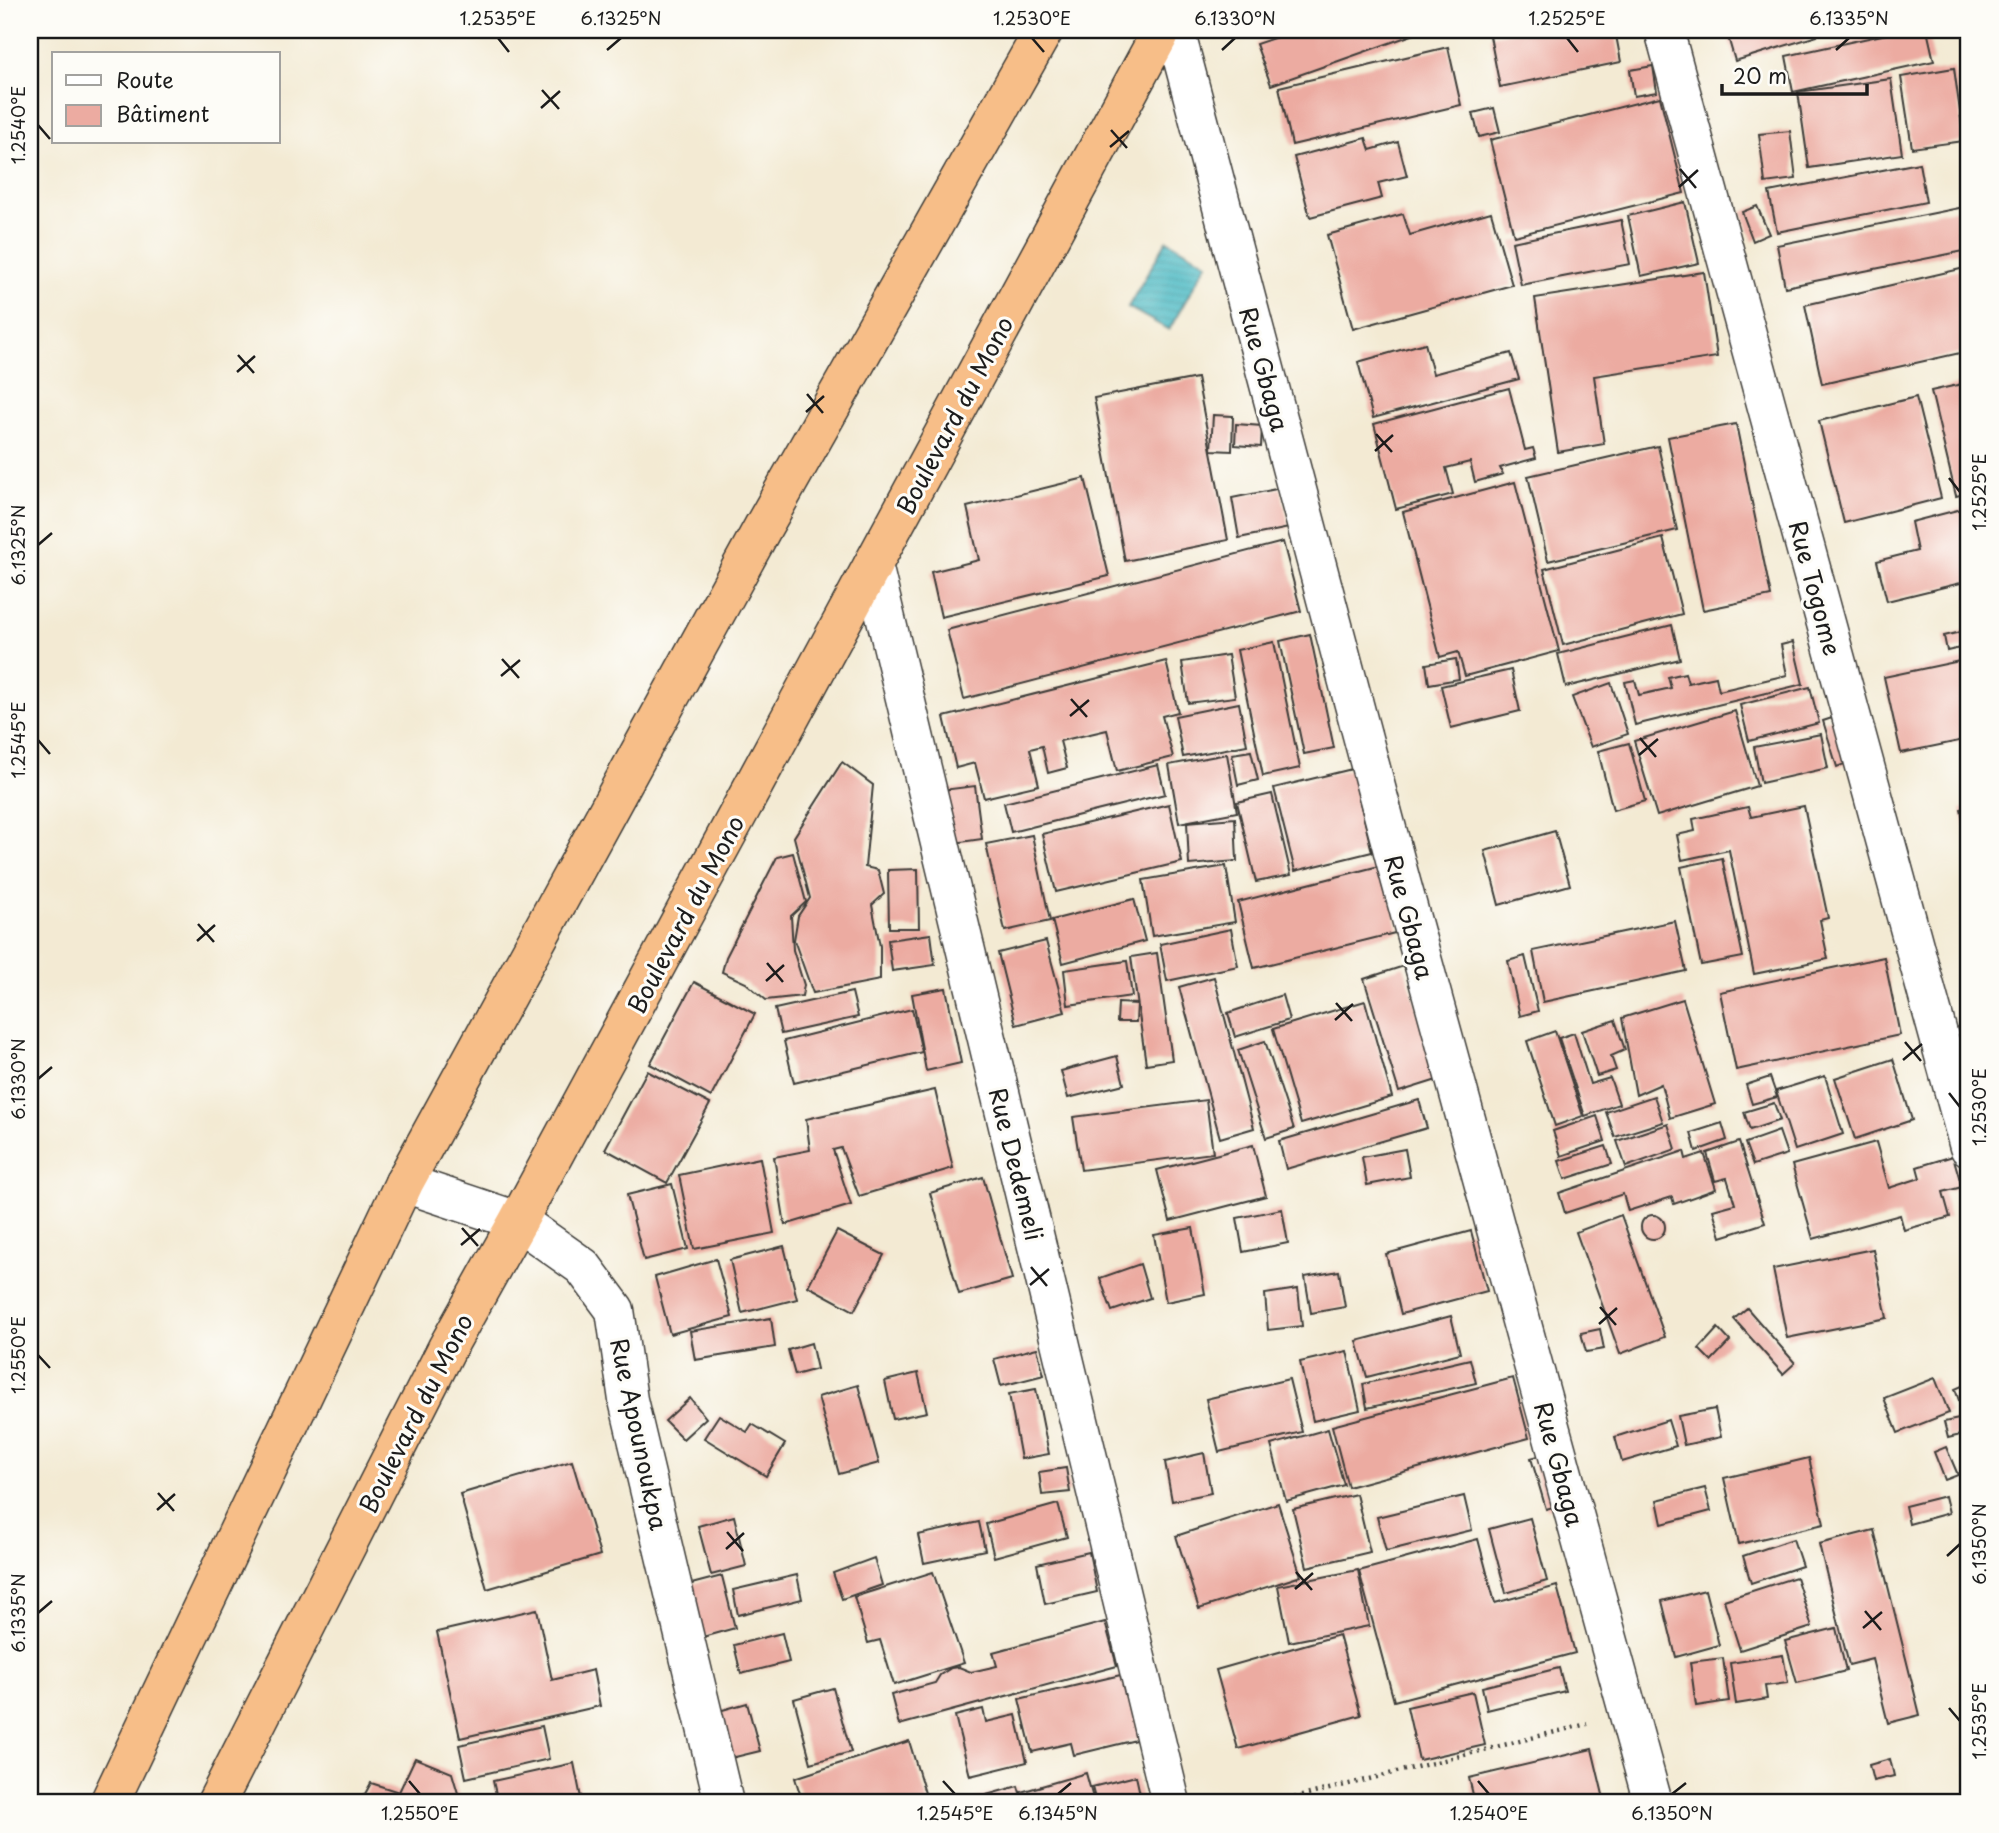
<svg xmlns="http://www.w3.org/2000/svg" width="1999" height="1833" font-family="'Playpen Sans',sans-serif">
<style>
.water{fill:url(#water-rules);stroke:#346b70;stroke-width:2}
.building{fill:#ecaba1}
.lines{fill:none;stroke-linecap:round;stroke-linejoin:round}
.street-casing{stroke:#3c3b37;stroke-width:41}
.highway-casing{stroke:#3c3b37;stroke-width:41}
.path{stroke:#3c3b37;stroke-width:4.5;stroke-dasharray:2 5;stroke-linecap:butt}
.street{stroke:#fff;stroke-width:38}
.highway{stroke:#f7be88;stroke-width:38}
.ticks{fill:none;stroke:#1c1c1c;stroke-width:2.5}
.labels{text-anchor:middle;dominant-baseline:central;stroke-width:6;stroke-linejoin:round;paint-order:stroke}
.street-label{font-size:24px;fill:#1c1c1c;stroke:#fdfcf7}
.neatline{fill:none;stroke:#1c1c1c;stroke-width:2.5}
.ticks-label{font-size:18px;text-anchor:middle;fill:#1c1c1c}
</style>
<defs>
<pattern id="water-rules" width="6" height="5" patternUnits="userSpaceOnUse" patternTransform="scale(1.75)"><rect width="6" height="5" fill="#4cbac4"/><path d="M0 2.5h6" fill="none" stroke="#429fa8"/></pattern>
</defs>
<rect width="100%" height="100%" fill="#fdfcf7"/>
<filter id="ink" filterUnits="userSpaceOnUse"><feTurbulence type="fractalNoise" baseFrequency=".0143" numOctaves="2"/><feDisplacementMap in="SourceGraphic" scale="14" xChannelSelector="R" yChannelSelector="G"/><feConvolveMatrix kernelMatrix="1 2 1 2 8 2 1 2 1" color-interpolation-filters="sRGB"/></filter>
<filter id="wash" filterUnits="userSpaceOnUse"><feTurbulence type="fractalNoise" baseFrequency=".00686" numOctaves="4" result="noise"/><feDisplacementMap in="SourceGraphic" scale="28" xChannelSelector="R" yChannelSelector="G"/><feGaussianBlur stdDeviation="1.57" result="paint"/><feColorMatrix in="noise" values="0 0 0 0 0 0 0 0 0 0 0 0 0 0 0 0 0 1.4 0 .05"/><feComposite in="paint" operator="in"/></filter>
<g filter="url(#wash)">
<rect width="100%" height="100%" fill="#f3ead3"/>
<polygon class="water" points="1167,240 1207,263 1169,330 1128,307"/>
<g id="blocks">
<g class="building">
<polygon points="1298,30 1426,30 1271,85 1256,44"/>
<polygon points="1520,30 1615,30 1621,62 1500,87 1490,36"/>
<polygon points="1726,30 1815,30 1817,36 1735,61"/>
<polygon points="1905,30 1927,30 1934,61 1793,92 1786,56"/>
<polygon points="1448,47 1461,105 1292,145 1279,87"/>
<polygon points="1653,66 1657,92 1634,96 1630,70"/>
<polygon points="1954,68 1964,141 1912,148 1901,77"/>
<polygon points="1891,79 1902,154 1809,168 1798,92"/>
<polygon points="1660,97 1684,193 1514,236 1490,140"/>
<polygon points="1494,108 1500,132 1479,137 1473,113"/>
<polygon points="1790,131 1796,179 1765,183 1759,134"/>
<polygon points="1366,138 1370,150 1398,142 1407,176 1378,183 1382,198 1310,217 1294,157"/>
<polygon points="1919,163 1926,202 1777,232 1769,192"/>
<polygon points="1685,202 1699,263 1641,276 1628,216"/>
<polygon points="1757,206 1769,234 1753,241 1742,212"/>
<polygon points="1969,206 1969,250 1785,287 1777,245"/>
<polygon points="1491,212 1512,285 1353,329 1327,235 1403,214 1410,235"/>
<polygon points="1621,220 1630,264 1521,285 1512,242"/>
<polygon points="1969,267 1969,351 1822,384 1805,305"/>
<polygon points="1704,272 1717,357 1594,376 1604,444 1558,452 1535,298"/>
<polygon points="1425,343 1433,374 1511,353 1519,379 1373,418 1358,362"/>
<polygon points="1197,378 1228,540 1125,561 1094,398"/>
<polygon points="1962,384 1969,415 1969,493 1956,496 1931,391"/>
<polygon points="1509,388 1525,450 1533,448 1536,458 1500,468 1503,474 1475,482 1470,462 1446,468 1453,494 1396,509 1374,424"/>
<polygon points="1916,397 1941,498 1844,523 1819,421"/>
<polygon points="1213,415 1233,416 1232,451 1211,450"/>
<polygon points="1236,424 1262,426 1261,447 1235,445"/>
<polygon points="1736,424 1771,596 1703,610 1668,437"/>
<polygon points="1658,446 1677,530 1548,561 1528,476"/>
<polygon points="1085,478 1109,576 941,617 931,572 979,560 967,507"/>
<polygon points="1515,482 1559,651 1465,676 1458,652 1440,657 1403,512"/>
<polygon points="1281,488 1289,528 1239,538 1232,498"/>
<polygon points="1969,507 1969,581 1887,601 1877,561 1917,551 1911,522"/>
<polygon points="1663,538 1682,614 1563,645 1544,569"/>
<polygon points="1283,542 1301,611 964,699 947,630"/>
<polygon points="1672,625 1680,659 1566,687 1558,654"/>
<polygon points="1969,630 1969,646 1947,651 1944,636"/>
<polygon points="1310,634 1334,748 1304,754 1280,641"/>
<polygon points="1274,642 1300,768 1263,776 1237,650"/>
<polygon points="1793,642 1803,684 1635,725 1625,682 1635,680 1639,695 1671,688 1668,677 1685,673 1688,683 1716,677 1719,691 1787,675 1781,645"/>
<polygon points="1228,655 1235,697 1188,703 1182,662"/>
<polygon points="1456,659 1459,679 1429,684 1426,664"/>
<polygon points="1969,659 1969,739 1901,753 1884,677"/>
<polygon points="1166,661 1178,712 1162,716 1173,757 1117,771 1107,730 1060,741 1067,768 1048,773 1042,746 1030,749 1039,785 984,798 975,763 956,768 944,717"/>
<polygon points="1511,670 1520,711 1451,728 1441,686"/>
<polygon points="1611,683 1628,734 1591,747 1572,697"/>
<polygon points="1810,687 1819,723 1749,741 1740,705"/>
<polygon points="1239,703 1247,745 1183,757 1175,716"/>
<polygon points="1735,711 1757,786 1657,816 1634,741"/>
<polygon points="1832,718 1847,763 1837,767 1823,721"/>
<polygon points="1821,734 1828,768 1761,783 1754,747"/>
<polygon points="1629,743 1645,801 1613,810 1598,751"/>
<polygon points="1251,751 1258,780 1238,785 1232,754"/>
<polygon points="1227,754 1237,812 1179,823 1169,765"/>
<polygon points="842,762 873,785 865,867 878,870 884,894 872,905 880,946 880,980 813,993 794,940 798,916 810,898 794,837"/>
<polygon points="1158,765 1165,794 1011,832 1004,803"/>
<polygon points="1352,769 1372,852 1295,871 1274,788"/>
<polygon points="975,786 982,839 933,846 926,792"/>
<polygon points="1272,794 1291,875 1256,882 1237,802"/>
<polygon points="1169,804 1182,862 1056,892 1042,834"/>
<polygon points="1804,806 1828,918 1820,920 1828,959 1754,974 1729,850 1682,860 1677,835 1695,831 1693,819 1748,807 1751,817"/>
<polygon points="1969,807 1969,839 1968,839 1961,809"/>
<polygon points="1235,818 1237,861 1189,865 1187,822"/>
<polygon points="1555,831 1570,885 1499,905 1485,851"/>
<polygon points="1032,835 1050,921 1005,931 986,844"/>
<polygon points="793,853 806,902 791,916 793,950 804,985 802,996 766,1000 746,983 722,972 726,957 777,857"/>
<polygon points="1722,858 1743,957 1701,965 1681,867"/>
<polygon points="1383,865 1399,932 1254,968 1238,902"/>
<polygon points="1226,866 1235,922 1152,936 1143,880"/>
<polygon points="918,869 919,928 889,928 888,870"/>
<polygon points="1969,884 1969,907 1968,907 1963,885"/>
<polygon points="1134,899 1145,941 1063,963 1052,920"/>
<polygon points="1675,921 1686,971 1543,1002 1533,951"/>
<polygon points="1231,929 1238,966 1167,981 1160,944"/>
<polygon points="931,934 935,965 892,971 888,940"/>
<polygon points="1046,941 1065,1012 1016,1025 998,953"/>
<polygon points="1157,953 1172,1060 1146,1064 1131,957"/>
<polygon points="1525,956 1538,1011 1520,1016 1508,961"/>
<polygon points="1884,957 1900,1035 1736,1070 1720,992"/>
<polygon points="1127,961 1132,996 1068,1005 1064,970"/>
<polygon points="1404,966 1440,1079 1399,1092 1364,979"/>
<polygon points="1214,977 1254,1128 1220,1138 1179,987"/>
<polygon points="694,982 755,1014 711,1097 650,1064"/>
<polygon points="946,988 961,1063 926,1071 912,994"/>
<polygon points="852,992 858,1017 781,1034 775,1009"/>
<polygon points="1282,995 1289,1020 1235,1037 1228,1013"/>
<polygon points="1683,999 1715,1104 1670,1118 1661,1084 1636,1095 1622,1018"/>
<polygon points="1365,1001 1392,1097 1301,1124 1273,1029"/>
<polygon points="1118,1003 1137,1004 1136,1022 1117,1022"/>
<polygon points="912,1009 922,1052 794,1083 784,1041"/>
<polygon points="1615,1020 1625,1050 1611,1056 1616,1070 1597,1076 1582,1031"/>
<polygon points="1555,1031 1583,1116 1555,1126 1527,1041"/>
<polygon points="1574,1033 1590,1084 1610,1078 1619,1104 1585,1116 1559,1038"/>
<polygon points="1265,1041 1294,1129 1266,1138 1238,1050"/>
<polygon points="1117,1056 1124,1084 1068,1098 1061,1071"/>
<polygon points="1893,1059 1912,1120 1855,1139 1835,1078"/>
<polygon points="647,1071 710,1104 667,1183 605,1149"/>
<polygon points="1825,1076 1843,1134 1795,1150 1776,1091"/>
<polygon points="1770,1077 1777,1097 1752,1104 1746,1085"/>
<polygon points="935,1090 953,1168 859,1196 841,1148 833,1150 851,1205 785,1225 774,1157 810,1150 806,1119"/>
<polygon points="1654,1096 1663,1122 1615,1137 1606,1112"/>
<polygon points="1206,1100 1213,1153 1081,1170 1073,1117"/>
<polygon points="1419,1100 1427,1128 1286,1169 1279,1141"/>
<polygon points="1774,1103 1780,1120 1750,1130 1744,1112"/>
<polygon points="1597,1116 1605,1141 1561,1156 1553,1131"/>
<polygon points="1722,1123 1727,1140 1696,1151 1691,1133"/>
<polygon points="1668,1124 1676,1149 1626,1167 1617,1141"/>
<polygon points="1779,1131 1787,1154 1753,1165 1745,1143"/>
<polygon points="1739,1142 1765,1223 1721,1237 1713,1210 1735,1204 1727,1178 1715,1181 1707,1153"/>
<polygon points="1876,1142 1889,1188 1920,1178 1917,1167 1953,1156 1962,1187 1943,1192 1950,1217 1904,1230 1900,1215 1813,1239 1792,1165"/>
<polygon points="1253,1145 1266,1196 1170,1221 1157,1170"/>
<polygon points="1606,1146 1612,1164 1565,1179 1559,1161"/>
<polygon points="1405,1149 1410,1177 1367,1185 1362,1157"/>
<polygon points="1684,1151 1686,1159 1704,1153 1716,1189 1674,1204 1672,1197 1628,1211 1623,1194 1565,1213 1559,1193"/>
<polygon points="760,1158 774,1233 694,1249 679,1175"/>
<polygon points="983,1177 1012,1279 959,1294 930,1193"/>
<polygon points="672,1184 688,1249 644,1260 627,1195"/>
<polygon points="1282,1209 1288,1243 1243,1252 1237,1218"/>
<polygon points="1621,1215 1665,1337 1620,1354 1576,1232"/>
<circle cx="1653" cy="1227" r="12"/>
<polygon points="1193,1228 1205,1294 1166,1302 1154,1235"/>
<polygon points="837,1231 884,1255 854,1311 808,1286"/>
<polygon points="1471,1231 1487,1291 1401,1314 1386,1254"/>
<polygon points="784,1246 797,1299 742,1313 730,1260"/>
<polygon points="1873,1249 1887,1318 1787,1338 1773,1269"/>
<polygon points="716,1259 732,1317 670,1334 655,1277"/>
<polygon points="1140,1264 1150,1298 1112,1311 1100,1278"/>
<polygon points="1339,1271 1345,1307 1311,1313 1305,1277"/>
<polygon points="1298,1289 1302,1326 1268,1330 1265,1294"/>
<polygon points="1747,1308 1795,1363 1783,1374 1734,1319"/>
<polygon points="1451,1316 1460,1353 1367,1377 1357,1341"/>
<polygon points="771,1318 775,1347 695,1360 690,1331"/>
<polygon points="1718,1328 1730,1341 1711,1361 1699,1349"/>
<polygon points="1600,1329 1604,1349 1586,1352 1581,1333"/>
<polygon points="811,1343 817,1369 795,1375 788,1350"/>
<polygon points="1037,1348 1044,1375 1001,1386 994,1359"/>
<polygon points="1347,1351 1360,1410 1313,1421 1300,1362"/>
<polygon points="1470,1359 1476,1383 1367,1408 1363,1384"/>
<polygon points="918,1373 927,1412 893,1419 885,1381"/>
<polygon points="1513,1378 1529,1438 1348,1487 1332,1426"/>
<polygon points="1935,1378 1949,1413 1898,1433 1884,1398"/>
<polygon points="1289,1379 1302,1432 1219,1452 1206,1399"/>
<polygon points="1969,1383 1969,1406 1962,1409 1955,1389"/>
<polygon points="858,1385 879,1463 839,1474 818,1397"/>
<polygon points="1036,1389 1049,1454 1021,1459 1009,1394"/>
<polygon points="690,1398 706,1418 683,1439 665,1421"/>
<polygon points="1715,1409 1721,1437 1684,1445 1678,1416"/>
<polygon points="719,1415 747,1432 752,1424 785,1444 766,1476 704,1438"/>
<polygon points="1969,1417 1969,1433 1948,1438 1944,1422"/>
<polygon points="1668,1420 1676,1446 1622,1462 1615,1437"/>
<polygon points="1328,1429 1344,1485 1286,1501 1271,1445"/>
<polygon points="1946,1447 1958,1475 1945,1480 1934,1452"/>
<polygon points="1553,1452 1567,1503 1546,1509 1531,1458"/>
<polygon points="1204,1453 1211,1493 1172,1501 1165,1462"/>
<polygon points="1809,1458 1824,1524 1739,1544 1724,1478"/>
<polygon points="572,1461 600,1555 487,1589 460,1494"/>
<polygon points="1066,1468 1070,1492 1042,1495 1039,1472"/>
<polygon points="1705,1488 1711,1511 1662,1524 1657,1500"/>
<polygon points="1356,1494 1370,1552 1307,1567 1293,1509"/>
<polygon points="1464,1496 1472,1530 1386,1551 1377,1517"/>
<polygon points="1945,1496 1949,1513 1909,1524 1905,1506"/>
<polygon points="1278,1503 1301,1576 1199,1609 1176,1536"/>
<polygon points="1058,1504 1067,1537 994,1557 986,1524"/>
<polygon points="734,1516 746,1566 711,1575 698,1526"/>
<polygon points="1530,1518 1547,1581 1506,1593 1489,1529"/>
<polygon points="979,1522 985,1550 924,1563 918,1535"/>
<polygon points="1874,1530 1920,1715 1888,1723 1872,1659 1849,1665 1819,1544"/>
<polygon points="1478,1539 1495,1603 1557,1586 1575,1653 1394,1701 1359,1571"/>
<polygon points="1793,1539 1802,1566 1751,1583 1743,1556"/>
<polygon points="1089,1552 1097,1592 1045,1604 1037,1564"/>
<polygon points="874,1558 882,1585 842,1599 833,1573"/>
<polygon points="1358,1570 1369,1626 1289,1642 1278,1586"/>
<polygon points="933,1572 964,1663 894,1685 880,1640 868,1643 854,1597"/>
<polygon points="797,1575 802,1599 738,1615 733,1590"/>
<polygon points="722,1576 735,1628 699,1638 684,1586"/>
<polygon points="1796,1577 1812,1627 1740,1650 1724,1600"/>
<polygon points="1705,1590 1719,1645 1676,1657 1662,1601"/>
<polygon points="537,1609 552,1680 593,1670 600,1706 460,1738 437,1632"/>
<polygon points="1105,1622 1117,1666 899,1725 891,1695 935,1683 940,1675 951,1668 959,1667 971,1672 997,1666 993,1652"/>
<polygon points="1836,1628 1846,1671 1797,1683 1785,1641"/>
<polygon points="782,1633 789,1662 741,1674 734,1645"/>
<polygon points="1339,1635 1361,1715 1238,1749 1216,1670"/>
<polygon points="1783,1655 1788,1683 1765,1686 1767,1699 1736,1704 1730,1663"/>
<polygon points="1723,1658 1729,1701 1696,1706 1690,1662"/>
<polygon points="1559,1668 1565,1691 1487,1710 1482,1687"/>
<polygon points="1129,1673 1144,1738 1074,1755 1071,1743 1032,1752 1019,1699"/>
<polygon points="833,1688 851,1752 811,1763 794,1699"/>
<polygon points="1473,1692 1485,1745 1419,1760 1407,1707"/>
<polygon points="747,1703 760,1751 731,1758 719,1711"/>
<polygon points="983,1709 986,1722 1016,1715 1027,1762 970,1776 955,1716"/>
<polygon points="542,1726 549,1759 466,1778 459,1745"/>
<polygon points="909,1741 928,1803 803,1803 795,1778"/>
<polygon points="1592,1749 1605,1803 1475,1803 1469,1778"/>
<polygon points="415,1758 452,1773 460,1800 458,1803 360,1803 371,1783 399,1792"/>
<polygon points="1890,1759 1894,1776 1873,1781 1869,1765"/>
<polygon points="574,1763 582,1803 498,1803 493,1781"/>
<polygon points="1086,1773 1094,1802 1025,1803 1021,1792"/>
<polygon points="1136,1776 1142,1803 1096,1803 1092,1787"/>
<polygon points="1018,1786 1023,1803 977,1803 976,1798"/>
</g>
</g>
</g>
<g filter="url(#ink)">
<use href="#blocks" fill-opacity="0" stroke="#3c3b37" stroke-width="2"/>
<g class="lines">
<g class="street-casing">
<g id="street">
<polyline points="1175,30 1400,878 1653,1803"/>
<polyline points="1664,30 1969,1147"/>
<polyline points="873,565 1171,1803"/>
<polyline points="404,1183 518,1221 583,1267 615,1310 628,1400 724,1803"/>
</g>
</g>
<g class="highway-casing">
<g id="highway">
<polyline points="109,1803 404,1183 763,527 1044,30"/>
<polyline points="216,1803 447,1348 518,1221 1162,30"/>
</g>
</g>
<polyline class="path" points="1274,1803 1587,1724"/>
<use href="#street" class="street"/>
<use href="#highway" class="highway"/>
</g>
</g>
<path class="ticks" d="M498 38 509 52M1032 38 1044 52M1567 38 1578 52M607 50 621 38M1222 50 1235 38M1836 50 1849 38M542 90 559 109M541 108 560 91M38 125 50 139M1111 130 1127 148M1110 147 1129 131M1680 169 1696 188M1679 187 1698 170M238 355 254 373M237 372 255 356M807 394 823 413M806 412 824 396M1376 434 1392 452M1375 451 1393 435M1949 478 1960 492M38 545 52 533M502 659 519 678M501 676 520 660M1071 699 1087 717M1070 716 1089 700M1640 738 1656 757M38 740 50 754M1639 755 1658 739M198 924 214 942M197 941 215 925M767 963 783 982M766 981 784 965M1336 1003 1352 1021M1335 1020 1353 1004M1905 1042 1921 1061M1903 1060 1922 1044M38 1079 52 1067M1949 1093 1960 1107M462 1228 478 1246M461 1245 480 1229M1031 1267 1047 1286M1030 1285 1049 1269M1600 1307 1616 1325M1599 1324 1617 1308M38 1355 50 1368M158 1493 174 1511M157 1510 175 1494M727 1532 743 1551M726 1549 744 1533M1947 1556 1960 1544M1296 1572 1312 1590M1295 1589 1313 1573M1865 1611 1881 1630M38 1613 52 1601M1863 1628 1882 1612M1949 1708 1960 1721M409 1781 420 1794M943 1781 955 1794M1478 1781 1489 1794M1058 1794 1071 1783M1672 1794 1686 1783"/>
<g class="labels">
<g class="street-label">
<text transform="translate(1265 369) rotate(75)">Rue Gbaga</text>
<text transform="translate(954 415) rotate(-62)">Boulevard du Mono</text>
<text transform="translate(1816 588) rotate(75)">Rue Togome</text>
<text transform="translate(685 914) rotate(-62)">Boulevard du Mono</text>
<text transform="translate(1410 917) rotate(75)">Rue Gbaga</text>
<text transform="translate(1017 1164) rotate(76)">Rue Dedemeli</text>
<text transform="translate(415 1413) rotate(-63)">Boulevard du Mono</text>
<text transform="translate(640 1434) rotate(78)">Rue Apounoukpa</text>
<text transform="translate(1560 1464) rotate(75)">Rue Gbaga</text>
</g>
</g>
<rect width="1999" height="1833" fill="none" stroke="#fdfcf7" stroke-width="77"/>
<rect x="52" y="52" width="228" height="91" fill="#fdfcf7" stroke="#a3a29f" stroke-width="2"/>
<rect x="66" y="75" width="35" height="10" fill="#ffffff" stroke="#a3a29f" stroke-width="2"/>
<text x="116" y="88" font-size="21" fill="#1c1c1c">Route</text>
<rect x="66" y="105" width="35" height="21" fill="#ecaba1" stroke="#a3a29f" stroke-width="2"/>
<text x="116" y="122" font-size="21" fill="#1c1c1c">Bâtiment</text>
<path d="M1722 84v10h145v-10" fill="none" stroke="#1c1c1c" stroke-width="3.5"/>
<text x="1733" y="84" font-size="21" fill="#1c1c1c" stroke="#fdfcf7" stroke-width="5" paint-order="stroke">20 m</text>
<rect x="38" y="38" width="1922" height="1756" class="neatline"/>
<g class="ticks-label">
<text x="498" y="25">1.2535°E</text>
<text x="621" y="25">6.1325°N</text>
<text x="1032" y="25">1.2530°E</text>
<text x="1235" y="25">6.1330°N</text>
<text x="1567" y="25">1.2525°E</text>
<text x="1849" y="25">6.1335°N</text>
<text transform="translate(19 125) rotate(-90)" y="6">1.2540°E</text>
<text transform="translate(1980 492) rotate(-90)" y="6">1.2525°E</text>
<text transform="translate(19 545) rotate(-90)" y="6">6.1325°N</text>
<text transform="translate(19 740) rotate(-90)" y="6">1.2545°E</text>
<text transform="translate(19 1079) rotate(-90)" y="6">6.1330°N</text>
<text transform="translate(1980 1107) rotate(-90)" y="6">1.2530°E</text>
<text transform="translate(19 1355) rotate(-90)" y="6">1.2550°E</text>
<text transform="translate(1980 1544) rotate(-90)" y="6">6.1350°N</text>
<text transform="translate(19 1613) rotate(-90)" y="6">6.1335°N</text>
<text transform="translate(1980 1721) rotate(-90)" y="6">1.2535°E</text>
<text x="420" y="1820">1.2550°E</text>
<text x="955" y="1820">1.2545°E</text>
<text x="1058" y="1820">6.1345°N</text>
<text x="1489" y="1820">1.2540°E</text>
<text x="1672" y="1820">6.1350°N</text>
</g>
</svg>
